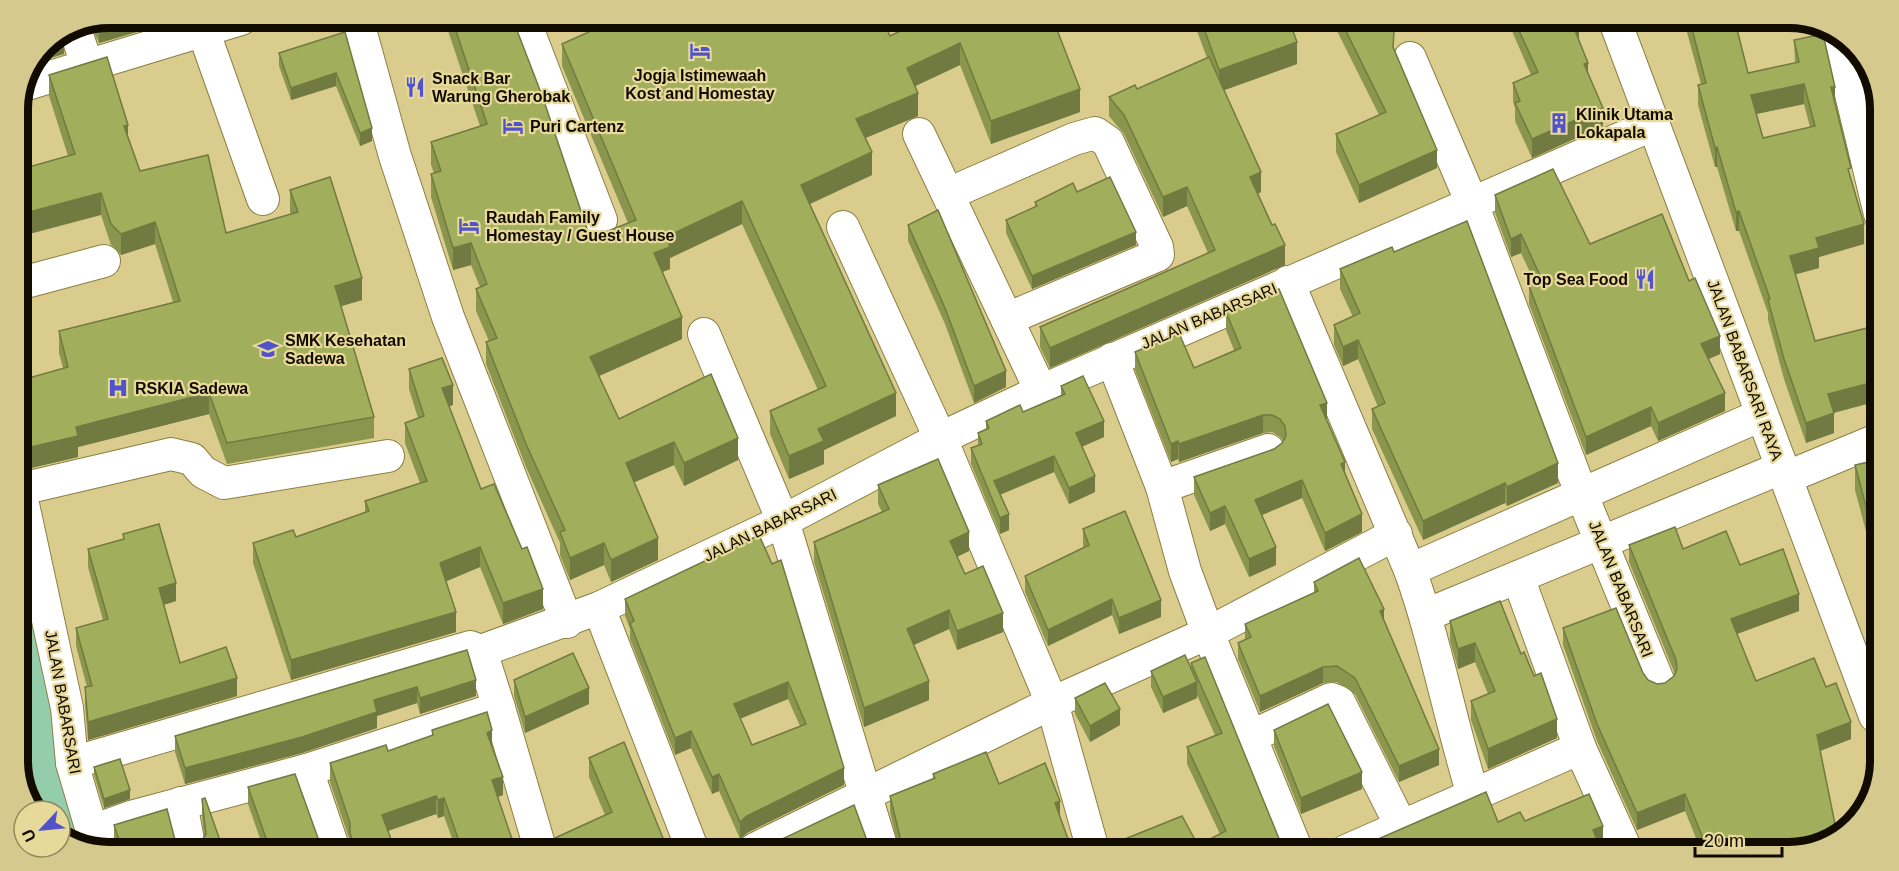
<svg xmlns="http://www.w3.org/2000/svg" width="1899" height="871" font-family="Helvetica,sans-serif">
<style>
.green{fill:#94cdaa}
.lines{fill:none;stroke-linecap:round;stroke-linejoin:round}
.minor-casing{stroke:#8c7f42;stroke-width:34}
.minor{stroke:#fff;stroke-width:32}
.wall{fill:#8a964e;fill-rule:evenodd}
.shaded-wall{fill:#717a40}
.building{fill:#a1ae5b;stroke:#717a40;stroke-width:1.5;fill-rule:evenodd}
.labels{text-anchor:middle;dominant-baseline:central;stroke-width:4.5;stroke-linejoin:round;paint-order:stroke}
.poi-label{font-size:16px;font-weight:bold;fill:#120c00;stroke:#e7d999;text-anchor:start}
.street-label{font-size:16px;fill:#120c00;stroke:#e7d999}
.rim{fill:none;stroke:#120c00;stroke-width:8}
</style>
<rect width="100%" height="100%" fill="#dacc8d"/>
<polygon class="green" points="18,540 93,846 74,846 60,834 60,811 33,811 18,767"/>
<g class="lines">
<g class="minor-casing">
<g id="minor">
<polyline points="357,19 395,156 448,317 567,622"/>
<polyline points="524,20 601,220"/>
<polyline points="1616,24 1875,716"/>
<polyline points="203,30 263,199"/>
<polyline points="76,32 87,65"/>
<polyline points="1837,36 1880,214"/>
<polyline points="1410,58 1471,201 1581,493 1659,683"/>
<polyline points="27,84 241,19"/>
<polyline points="919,134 1041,391"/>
<polyline points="948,194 1074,139 1095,133 1108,142 1157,247 1158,255 1007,319"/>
<polyline points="843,227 947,453 1052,703 1093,850"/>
<path d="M1288 282 1410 570C1436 643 1450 720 1473 795"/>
<polyline points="18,284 104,261"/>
<polyline points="704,334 783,521 882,849"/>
<polyline points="1112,359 1162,487 1185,571 1208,633 1297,851"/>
<polyline points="1785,478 1877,440"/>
<polyline points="18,481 67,708 72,763 92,831"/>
<polyline points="1162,487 1268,450"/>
<polyline points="21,489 171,454 192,459 203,472 224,483 388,456"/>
<polyline points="1410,570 1761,415"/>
<polyline points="1518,577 1580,748 1627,852"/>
<polyline points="599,608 692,848"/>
<polyline points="1426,615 1781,468"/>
<polyline points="499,708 540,848"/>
<polyline points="1252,736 1331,699 1339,702 1401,826"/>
<polyline points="72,763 470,647 481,651"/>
<polyline points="307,770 333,847"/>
<polyline points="181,803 189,846"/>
<polyline points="97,846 92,831 131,817 307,770 499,708 481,651 599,608 783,521 941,438 1041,391 1654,124"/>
<polyline points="755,849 1052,703 1208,633 1396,534"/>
<polyline points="1346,851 1580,748"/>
</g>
</g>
<use href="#minor" class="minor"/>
</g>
<g class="wall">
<polygon points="110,18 140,18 140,31 99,43 91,26"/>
<polygon points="444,19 513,20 590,238 628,223 562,66 562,44 589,32 584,20 883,21 890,36 921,21 1080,112 991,144 960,65 915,86 918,116 865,138 872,175 810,204 896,416 824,450 824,464 789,479 770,434 770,411 818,390 742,224 670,258 670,269 663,272 682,339 599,376 619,419 738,460 684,486 674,465 634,482 658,560 611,582 604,565 570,580 560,555 560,543 526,467 486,364 486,342 489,341 476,311 476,289 480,287 471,265 453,270 431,197 431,174 434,173 431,165 431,142 480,126"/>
<polygon points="1194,23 1290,23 1297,64 1224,90 1261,192 1258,194 1285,265 1050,368 1040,347 1040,327 1208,253 1187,206 1163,217 1124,134 1109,116 1109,97 1137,89 1207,58"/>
<polygon points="1333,23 1392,23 1390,24 1394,49 1437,168 1359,203 1336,152 1336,134 1379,115"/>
<polygon points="1509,24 1579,24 1579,42 1603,126 1532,158 1515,121 1515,108 1513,101 1513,83 1531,75"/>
<path d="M1685 25H1736L1748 73 1795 63 1794 40 1835 106 1864 244 1819 257V268L1795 274 1815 341 1879 325 1878 401 1834 413V433L1806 443 1784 379 1768 320V313L1739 231H1736L1717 167H1715L1698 105V85L1701 84ZM1804 104 1810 127 1763 138 1756 114Z"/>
<polygon points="345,32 372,141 360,146 336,86 291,100 279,66 279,53"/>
<polygon points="49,75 128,136 140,171 226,233 291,214 290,212 290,190 362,300 341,306 374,417 374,438 227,464 209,414 78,447 78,457 31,468 24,464 18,442 18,381 63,368 59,353 59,331 173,302 155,244 121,255 111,245 101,215 68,156 49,96"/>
<polygon points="1077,192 1136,245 1032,289 1006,233 1006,220 1035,207 1035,202"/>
<polygon points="1495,195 1590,244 1689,281 1720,354 1709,359 1725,411 1658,441 1651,426 1586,455 1529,304 1529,286 1535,283 1521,253 1511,257 1495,213"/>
<polygon points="908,225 1006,387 974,403 945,324 908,241"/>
<polygon points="1394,252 1558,483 1507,506 1505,503 1423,540 1372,429 1372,409 1378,407 1358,359 1343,366 1334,345 1334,325 1353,317 1340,289 1340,269"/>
<polygon points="1226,312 1327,421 1345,472 1362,532 1325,551 1302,498 1262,515 1276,565 1249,577 1225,524 1210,531 1194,495 1194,477 1274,449 1282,443 1283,441 1280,437 1272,432 1263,433 1179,462 1178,459 1171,462 1135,370 1135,352 1194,368 1234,350 1226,330"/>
<polygon points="409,369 453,405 449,406 481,489 543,609 503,624 480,567 446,581 456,632 291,680 253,563 253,543 296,537 365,513 365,501 420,483 405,443 405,423 418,418 409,389"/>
<polygon points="1061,386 1104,437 1082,447 1095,492 1069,504 1054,472 1000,495 1009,530 1000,534 971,464 971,448 978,446 978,433 986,429 986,421 1023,412 1061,396"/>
<polygon points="1877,460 1876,569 1855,490 1855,465"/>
<polygon points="878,485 969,551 957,557 965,574 1003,632 957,650 949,629 914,645 929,700 864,727 814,562 814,542 882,512 878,504"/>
<polygon points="1083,529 1161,617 1119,634 1112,615 1048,646 1025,592 1025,576 1084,548 1083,545"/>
<polygon points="123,534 176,601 164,605 180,663 237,696 88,740 85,705 85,687 87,687 76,646 76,628 103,620 88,567 88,549 123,539"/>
<path d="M759 535 844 785 747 833 740 839 719 791 712 794 691 748 675 755 630 639V629L625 616V599ZM788 699 800 726 752 745 740 719Z"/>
<polygon points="1629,545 1683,549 1740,565 1799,611 1737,634 1756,681 1826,687 1851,739 1820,751 1837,834 1789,853 1702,853 1685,811 1637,830 1597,741 1563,645 1563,628 1643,673 1648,680 1657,684 1665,683 1674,676 1675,674 1629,562"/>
<polygon points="1876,575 1876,618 1868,606 1868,581"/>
<polygon points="1314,582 1384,621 1439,765 1399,782 1355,694 1337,682 1323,683 1260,712 1238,659 1238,643 1245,640 1245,624 1314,593"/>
<polygon points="1450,621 1521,654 1557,738 1488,769 1471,720 1471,701 1488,694 1475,662 1458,669 1450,641"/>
<polygon points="467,650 476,696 420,714 417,703 377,716 377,728 302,753 185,784 175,752 175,736"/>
<polygon points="1191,663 1280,841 1286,848 1297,851 1120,850 1120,841 1198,845 1220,834 1187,764 1187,747 1215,735 1197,695 1197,698 1163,713 1151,687 1151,671 1191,667"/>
<polygon points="514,680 589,704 525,733 514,696"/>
<polygon points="1075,698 1120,725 1090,742 1075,714"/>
<polygon points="432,730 492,747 503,795 498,797 515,848 455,847 444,816 438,818 436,814 388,831 394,847 350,847 350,841 330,782 330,763 388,751 432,736"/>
<polygon points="1274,730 1362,789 1301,814 1274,746"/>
<polygon points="589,758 665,848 546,847 605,815 589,777"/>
<polygon points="94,767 130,799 104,808 94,775"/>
<polygon points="933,774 999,784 1060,816 895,846 897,842 890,812 890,796 933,779"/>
<polygon points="248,787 318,847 263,847 248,804"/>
<polygon points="202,799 222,846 115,846 114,842 114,825 175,840 182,845 193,846 201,842 204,837 202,817"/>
</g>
<g class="shaded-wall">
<polygon points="129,18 140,18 140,31 99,43 99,27"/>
<polygon points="1579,25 1579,43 1574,28"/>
<polygon points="64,38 64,54 37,62 45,45"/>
<polygon points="1297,42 1297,64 1219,92 1219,70"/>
<polygon points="960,43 960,65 907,90 907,68"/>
<polygon points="1588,63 1588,81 1584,64"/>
<polygon points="336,73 336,86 291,100 291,88"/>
<polygon points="1804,84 1804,104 1751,115 1751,95"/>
<polygon points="1831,87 1835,87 1835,106"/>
<polygon points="1080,89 1080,112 991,144 991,121"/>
<polygon points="918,93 918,116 856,142 856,119"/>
<polygon points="1603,108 1603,126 1532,158 1532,139"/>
<polygon points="128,125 128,146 124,126"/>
<polygon points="372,128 372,141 360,146 360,133"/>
<polygon points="1717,147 1717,167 1715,167 1715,148"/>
<polygon points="1437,150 1437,168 1359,203 1359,185"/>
<polygon points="872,152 872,175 801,208 801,185"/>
<polygon points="1261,172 1261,192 1250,197 1250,177"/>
<polygon points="1187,187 1187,206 1163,217 1163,197"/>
<polygon points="101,193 101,215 18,237 18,215"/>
<polygon points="742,201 742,224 670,258 670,269 654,275 654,253 666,237"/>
<polygon points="1739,211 1739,231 1736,231 1736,212"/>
<polygon points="155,222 155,244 121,255 121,234"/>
<polygon points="1864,224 1864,244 1819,257 1819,268 1790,276 1790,256 1816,238"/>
<polygon points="1136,232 1136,245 1032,289 1032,276"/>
<polygon points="1521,234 1521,253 1511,257 1511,239"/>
<polygon points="471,243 471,265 453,270 453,248"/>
<polygon points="1285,245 1285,265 1050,368 1050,348"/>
<polygon points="362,278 362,300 335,308 335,286"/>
<polygon points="682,317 682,339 590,380 590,357"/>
<polygon points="1720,336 1720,354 1701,362 1701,344"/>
<polygon points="1358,340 1358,359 1343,366 1343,347"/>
<polygon points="1006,371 1006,387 974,403 974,386"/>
<polygon points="1878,381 1878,401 1828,414 1828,394"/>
<polygon points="453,385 453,405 442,409 442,388"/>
<polygon points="209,393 209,414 78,447 78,457 31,468 31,447 76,427"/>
<polygon points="896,393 896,416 824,450 824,464 789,479 789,456 818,429"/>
<polygon points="1725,393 1725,411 1658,441 1658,423"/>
<polygon points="1327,403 1327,421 1320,405"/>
<polygon points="1651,407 1651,426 1586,455 1586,437"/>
<polygon points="1834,413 1834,433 1806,443 1806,423"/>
<polygon points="1263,415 1263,433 1179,462 1179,444"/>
<polygon points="1104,421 1104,437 1076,449 1076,433"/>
<polygon points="738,438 738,460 684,486 684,463"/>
<polygon points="1178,441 1178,459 1171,462 1171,444"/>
<polygon points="674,442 674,465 626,486 626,463"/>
<polygon points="1054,456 1054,472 994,497 994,481"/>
<polygon points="1345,462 1345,480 1341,464"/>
<polygon points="1558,463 1558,483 1507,506 1507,487"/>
<polygon points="1095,476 1095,492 1069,504 1069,488"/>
<polygon points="1302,480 1302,498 1255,518 1255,500"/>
<polygon points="1505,483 1505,503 1423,540 1423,521"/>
<polygon points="1225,506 1225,524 1210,531 1210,513"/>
<polygon points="1009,514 1009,530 1000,534 1000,518"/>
<polygon points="1362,514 1362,532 1325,551 1325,533"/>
<polygon points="969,532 969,551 950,560 950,541"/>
<polygon points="658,538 658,560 611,582 611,560"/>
<polygon points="604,543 604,565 570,580 570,558"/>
<polygon points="480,547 480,567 440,584 440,563"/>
<polygon points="1276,547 1276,565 1249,577 1249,559"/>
<polygon points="176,583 176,601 159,606 159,588"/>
<polygon points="543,589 543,609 503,624 503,603"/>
<polygon points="1799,594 1799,611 1731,636 1731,619"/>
<polygon points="1112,599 1112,615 1048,646 1048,630"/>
<polygon points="1161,600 1161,617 1119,634 1119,618"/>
<polygon points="1384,609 1384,625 1380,611"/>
<polygon points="949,610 949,629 907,648 907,629"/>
<polygon points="456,612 456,632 291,680 291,660"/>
<polygon points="1003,613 1003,632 957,650 957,631"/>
<polygon points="1475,643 1475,662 1458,669 1458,649"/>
<polygon points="1323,667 1323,683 1260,712 1260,696"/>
<polygon points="237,678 237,696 88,740 88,722"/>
<polygon points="476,680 476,696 420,714 420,698"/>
<polygon points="929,681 929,700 864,727 864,708"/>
<polygon points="788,682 788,699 734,721 734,704"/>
<polygon points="1197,682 1197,698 1163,713 1163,697"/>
<polygon points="417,687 417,703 377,716 377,728 302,753 185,784 185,768 374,700"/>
<polygon points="589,688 589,704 525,733 525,717"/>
<polygon points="1120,709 1120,725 1090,742 1090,726"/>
<polygon points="1557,719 1557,738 1488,769 1488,749"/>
<polygon points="1851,722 1851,739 1817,752 1817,735"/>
<polygon points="492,730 492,749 487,733"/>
<polygon points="691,731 691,748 675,755 675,738"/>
<polygon points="1439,749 1439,765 1399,782 1399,766"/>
<polygon points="844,768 844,785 747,833 740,839 740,822 747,816"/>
<polygon points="1362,772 1362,789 1301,814 1301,798"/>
<polygon points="719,774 719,791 712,794 712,777"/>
<polygon points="503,777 503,795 492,799 492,780"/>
<polygon points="130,790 130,799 104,808 104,799"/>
<polygon points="1685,794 1685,811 1637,830 1637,813"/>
<polygon points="436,796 436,814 382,833 382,815"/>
<polygon points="444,798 444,816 438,818 438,800"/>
<polygon points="1060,801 1060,817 1055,803"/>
<polygon points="1603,826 1603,843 1593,847 1593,830"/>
<polygon points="318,838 318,847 304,847 304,843"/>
<polygon points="665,843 665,848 651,848"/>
</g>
<g class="building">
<polygon points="110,18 129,18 99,27 97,23"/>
<polygon points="452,19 513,20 543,98 590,238 636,220 562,44 598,28 594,20 883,21 890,36 921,21 1054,22 1080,89 991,121 960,43 907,68 918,93 856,119 872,152 801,185 896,393 818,429 824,441 789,456 770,411 826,386 742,201 666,237 670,247 654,253 682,317 590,357 619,419 711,374 738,438 684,463 674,442 626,463 658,538 611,560 604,543 570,558 560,532 565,530 526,444 486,342 497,338 476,289 487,284 471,243 453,248 431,174 441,171 431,142 487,124"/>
<polygon points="1202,23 1290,23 1297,42 1219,70"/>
<polygon points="1342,23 1390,23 1394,32 1393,47 1437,150 1359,185 1336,134 1386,112"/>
<polygon points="1516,24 1579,24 1579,25 1574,28 1588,63 1584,64 1603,108 1532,139 1515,103 1520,101 1513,83 1538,72"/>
<path d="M1691 25H1736L1748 73 1799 62 1794 40 1823 34 1835 87H1831L1851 168 1848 169 1864 224 1816 238 1819 248 1790 256 1815 341 1879 325 1878 381 1828 394 1834 413 1806 423 1784 359 1768 300 1770 299 1739 211 1736 212 1717 147 1715 148 1698 85 1706 83ZM1804 84 1815 126 1763 138 1751 95Z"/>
<polygon points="345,32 372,128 360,133 336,73 291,88 279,53"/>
<polygon points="107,57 128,125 124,126 140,171 208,155 226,233 298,212 290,190 330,177 362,278 335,286 374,417 227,443 209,393 76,427 78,436 31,447 24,443 18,420 18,381 68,367 59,331 180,301 155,222 121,234 111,224 101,193 18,215 18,170 75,154 49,75"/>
<polygon points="1209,57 1261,172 1250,177 1272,225 1275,224 1285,245 1050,348 1040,327 1215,250 1187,187 1163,197 1124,115 1109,97 1135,85 1137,89"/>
<polygon points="1553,169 1590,244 1662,214 1689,281 1695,278 1720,336 1701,344 1725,393 1658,423 1651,407 1586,437 1529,286 1542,280 1521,234 1511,239 1495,195"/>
<polygon points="1110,177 1136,232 1032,276 1006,220 1037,206 1035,202 1073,183 1077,192"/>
<polygon points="938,210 1006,371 974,386 945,308 908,225"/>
<polygon points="1467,221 1558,463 1507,487 1505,483 1423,521 1372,409 1385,403 1358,340 1343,347 1334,325 1360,313 1340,269 1392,247 1394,252"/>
<polygon points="1279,289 1327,403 1320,405 1345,462 1341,464 1362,514 1325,533 1302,480 1255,500 1276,547 1249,559 1225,506 1210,513 1194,477 1274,449 1282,443 1286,436 1285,426 1280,419 1272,415 1263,415 1179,444 1178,441 1171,444 1135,352 1179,333 1194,368 1241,348 1226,312"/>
<polygon points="442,358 453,385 442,388 481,489 494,484 522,549 527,547 543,589 503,603 480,547 440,563 456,612 291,660 253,543 293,530 296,537 369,511 365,501 427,481 405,423 424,416 409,369"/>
<polygon points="1083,376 1104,421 1076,433 1095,476 1069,488 1054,456 994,481 1009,514 1000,518 971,448 982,444 978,433 989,428 986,421 1020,405 1023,412 1065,394 1061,386"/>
<polygon points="938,459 969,532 950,541 965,574 983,566 1003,613 957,631 949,610 907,629 929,681 864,708 814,542 889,509 878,485"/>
<polygon points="1877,460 1876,544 1855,465"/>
<polygon points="1125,511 1161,600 1119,618 1112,599 1048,630 1025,576 1089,545 1083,529"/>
<polygon points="159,524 176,583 159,588 180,663 226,647 237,678 88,722 85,687 92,686 76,628 108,619 88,549 124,539 123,534"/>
<polygon points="1675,527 1683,549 1726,531 1740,565 1783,549 1799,594 1731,619 1756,681 1814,658 1826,687 1836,683 1851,722 1817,735 1837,834 1844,833 1840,837 1789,853 1709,853 1685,794 1637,813 1597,724 1563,628 1616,608 1643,673 1648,680 1657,684 1665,683 1674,676 1677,669 1676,660 1629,545"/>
<path d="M759 535 772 564 781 560 844 768 747 816 740 822 719 774 712 777 691 731 675 738 630 623 634 621 625 599ZM788 682 806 724 752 745 734 704Z"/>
<polygon points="1359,558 1384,609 1380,611 1439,749 1399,766 1355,678 1337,666 1323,667 1260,696 1238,643 1251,637 1245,624 1318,591 1314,582"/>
<polygon points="1876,575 1876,593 1868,581"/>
<polygon points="1500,601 1521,654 1524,652 1534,676 1541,673 1557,719 1488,749 1471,701 1495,691 1475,643 1458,649 1450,621"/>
<polygon points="467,650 476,680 420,698 417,687 374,700 377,712 302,737 185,768 175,736"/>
<polygon points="573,653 589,688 525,717 514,680"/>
<polygon points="1185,655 1197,682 1163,697 1151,671"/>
<polygon points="1205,657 1280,841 1286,848 1297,851 1124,850 1120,841 1182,816 1198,845 1226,831 1187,747 1222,733 1191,663"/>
<polygon points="1105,683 1120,709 1090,726 1075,698"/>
<polygon points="1328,704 1362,772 1301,798 1274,730"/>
<polygon points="487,712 492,730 487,733 503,777 492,780 515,848 461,847 444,798 438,800 436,796 382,815 394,847 355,847 350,833 350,823 330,763 386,745 388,751 433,735 432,730"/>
<polygon points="624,742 665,843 651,848 534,848 546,847 555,838 612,812 589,758"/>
<polygon points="986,752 999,784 1045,763 1060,801 1055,803 1072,850 890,849 895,846 900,837 890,796 935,778 933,774"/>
<polygon points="120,759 130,790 104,799 94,767"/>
<polygon points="295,774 318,838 304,843 306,847 269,847 248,787"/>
<polygon points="1486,792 1498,822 1520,812 1525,821 1589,794 1603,826 1593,830 1602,852 1347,851 1353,850"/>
<polygon points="205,798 222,846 121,846 114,825 167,809 175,840 182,845 193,846 201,842 206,834 202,799"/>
<polygon points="854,805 869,846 874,849 761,849"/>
<polygon points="1334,847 1342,851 1325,851"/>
</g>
<defs>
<g id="hotel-bare" transform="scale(1.62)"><path d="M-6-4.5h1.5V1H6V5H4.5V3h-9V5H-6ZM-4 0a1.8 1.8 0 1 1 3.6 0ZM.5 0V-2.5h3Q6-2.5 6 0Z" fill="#5153ca" stroke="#e7d999" stroke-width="2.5" paint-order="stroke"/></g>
<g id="restaurant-bare" transform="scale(1.62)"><path d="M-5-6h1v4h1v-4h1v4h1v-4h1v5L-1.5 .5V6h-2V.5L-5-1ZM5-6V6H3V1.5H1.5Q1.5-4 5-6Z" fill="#5153ca" stroke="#e7d999" stroke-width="2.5" paint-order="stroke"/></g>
<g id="building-bare" transform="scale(1.62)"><path d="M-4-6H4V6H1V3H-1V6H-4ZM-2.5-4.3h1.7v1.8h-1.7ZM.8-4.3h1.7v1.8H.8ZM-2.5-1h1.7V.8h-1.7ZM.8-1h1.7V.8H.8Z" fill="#5153ca" stroke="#e7d999" stroke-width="2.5" paint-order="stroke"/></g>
<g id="school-bare" transform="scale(1.62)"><path d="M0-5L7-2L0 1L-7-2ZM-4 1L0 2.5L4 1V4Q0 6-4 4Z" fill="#5153ca" stroke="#e7d999" stroke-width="2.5" paint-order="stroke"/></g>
<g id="hospital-bare" transform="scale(1.62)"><path d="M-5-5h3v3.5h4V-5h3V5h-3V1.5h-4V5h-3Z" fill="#5153ca" stroke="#e7d999" stroke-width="2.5" paint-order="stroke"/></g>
</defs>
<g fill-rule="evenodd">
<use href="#hotel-bare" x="700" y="51"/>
<use href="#restaurant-bare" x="415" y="87"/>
<use href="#building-bare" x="1559" y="123"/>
<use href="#hotel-bare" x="513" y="126"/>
<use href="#hotel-bare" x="469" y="226"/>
<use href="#restaurant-bare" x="1645" y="279"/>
<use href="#school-bare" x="268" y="349"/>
<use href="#hospital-bare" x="118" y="388"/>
</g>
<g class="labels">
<g class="poi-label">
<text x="700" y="75" text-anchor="middle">Jogja Istimewaah<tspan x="700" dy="18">Kost and Homestay</tspan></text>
<text x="432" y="78">Snack Bar<tspan x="432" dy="18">Warung Gherobak</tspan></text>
<text x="1576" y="114">Klinik Utama<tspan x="1576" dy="18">Lokapala</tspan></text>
<text x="530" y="126">Puri Cartenz</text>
<text x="486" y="217">Raudah Family<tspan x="486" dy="18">Homestay / Guest House</tspan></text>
<text x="1628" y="279" text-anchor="end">Top Sea Food</text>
<text x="285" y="340">SMK Kesehatan<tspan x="285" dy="18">Sadewa</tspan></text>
<text x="135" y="388">RSKIA Sadewa</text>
</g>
<g class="street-label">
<text transform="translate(1209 316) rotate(-23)">JALAN BABARSARI</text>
<text transform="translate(1745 370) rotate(70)">JALAN BABARSARI RAYA</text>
<text transform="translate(770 525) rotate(-26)">JALAN BABARSARI</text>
<text transform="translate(1621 589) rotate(68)">JALAN BABARSARI</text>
<text transform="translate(63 702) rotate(80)">JALAN BABARSARI</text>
</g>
</g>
<path d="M0 0H1899V871H0ZM109 28H1789A81 81 0 0 1 1870 109V761A81 81 0 0 1 1789 842H109A81 81 0 0 1 28 761V109A81 81 0 0 1 109 28Z" fill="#d6c98d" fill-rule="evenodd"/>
<path class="rim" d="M109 28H1789A81 81 0 0 1 1870 109V761A81 81 0 0 1 1789 842H109A81 81 0 0 1 28 761V109A81 81 0 0 1 109 28Z"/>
<g transform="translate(42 829) rotate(244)"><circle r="28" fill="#e7d999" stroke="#92875c" stroke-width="1.5"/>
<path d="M0-4.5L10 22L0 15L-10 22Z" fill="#5153ca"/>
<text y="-9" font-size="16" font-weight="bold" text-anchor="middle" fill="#120c00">U</text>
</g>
<path d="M1695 847v9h87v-9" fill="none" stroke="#120c00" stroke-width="3"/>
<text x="1704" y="847" font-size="18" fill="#120c00" stroke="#e7d999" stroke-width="4.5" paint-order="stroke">20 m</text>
</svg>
